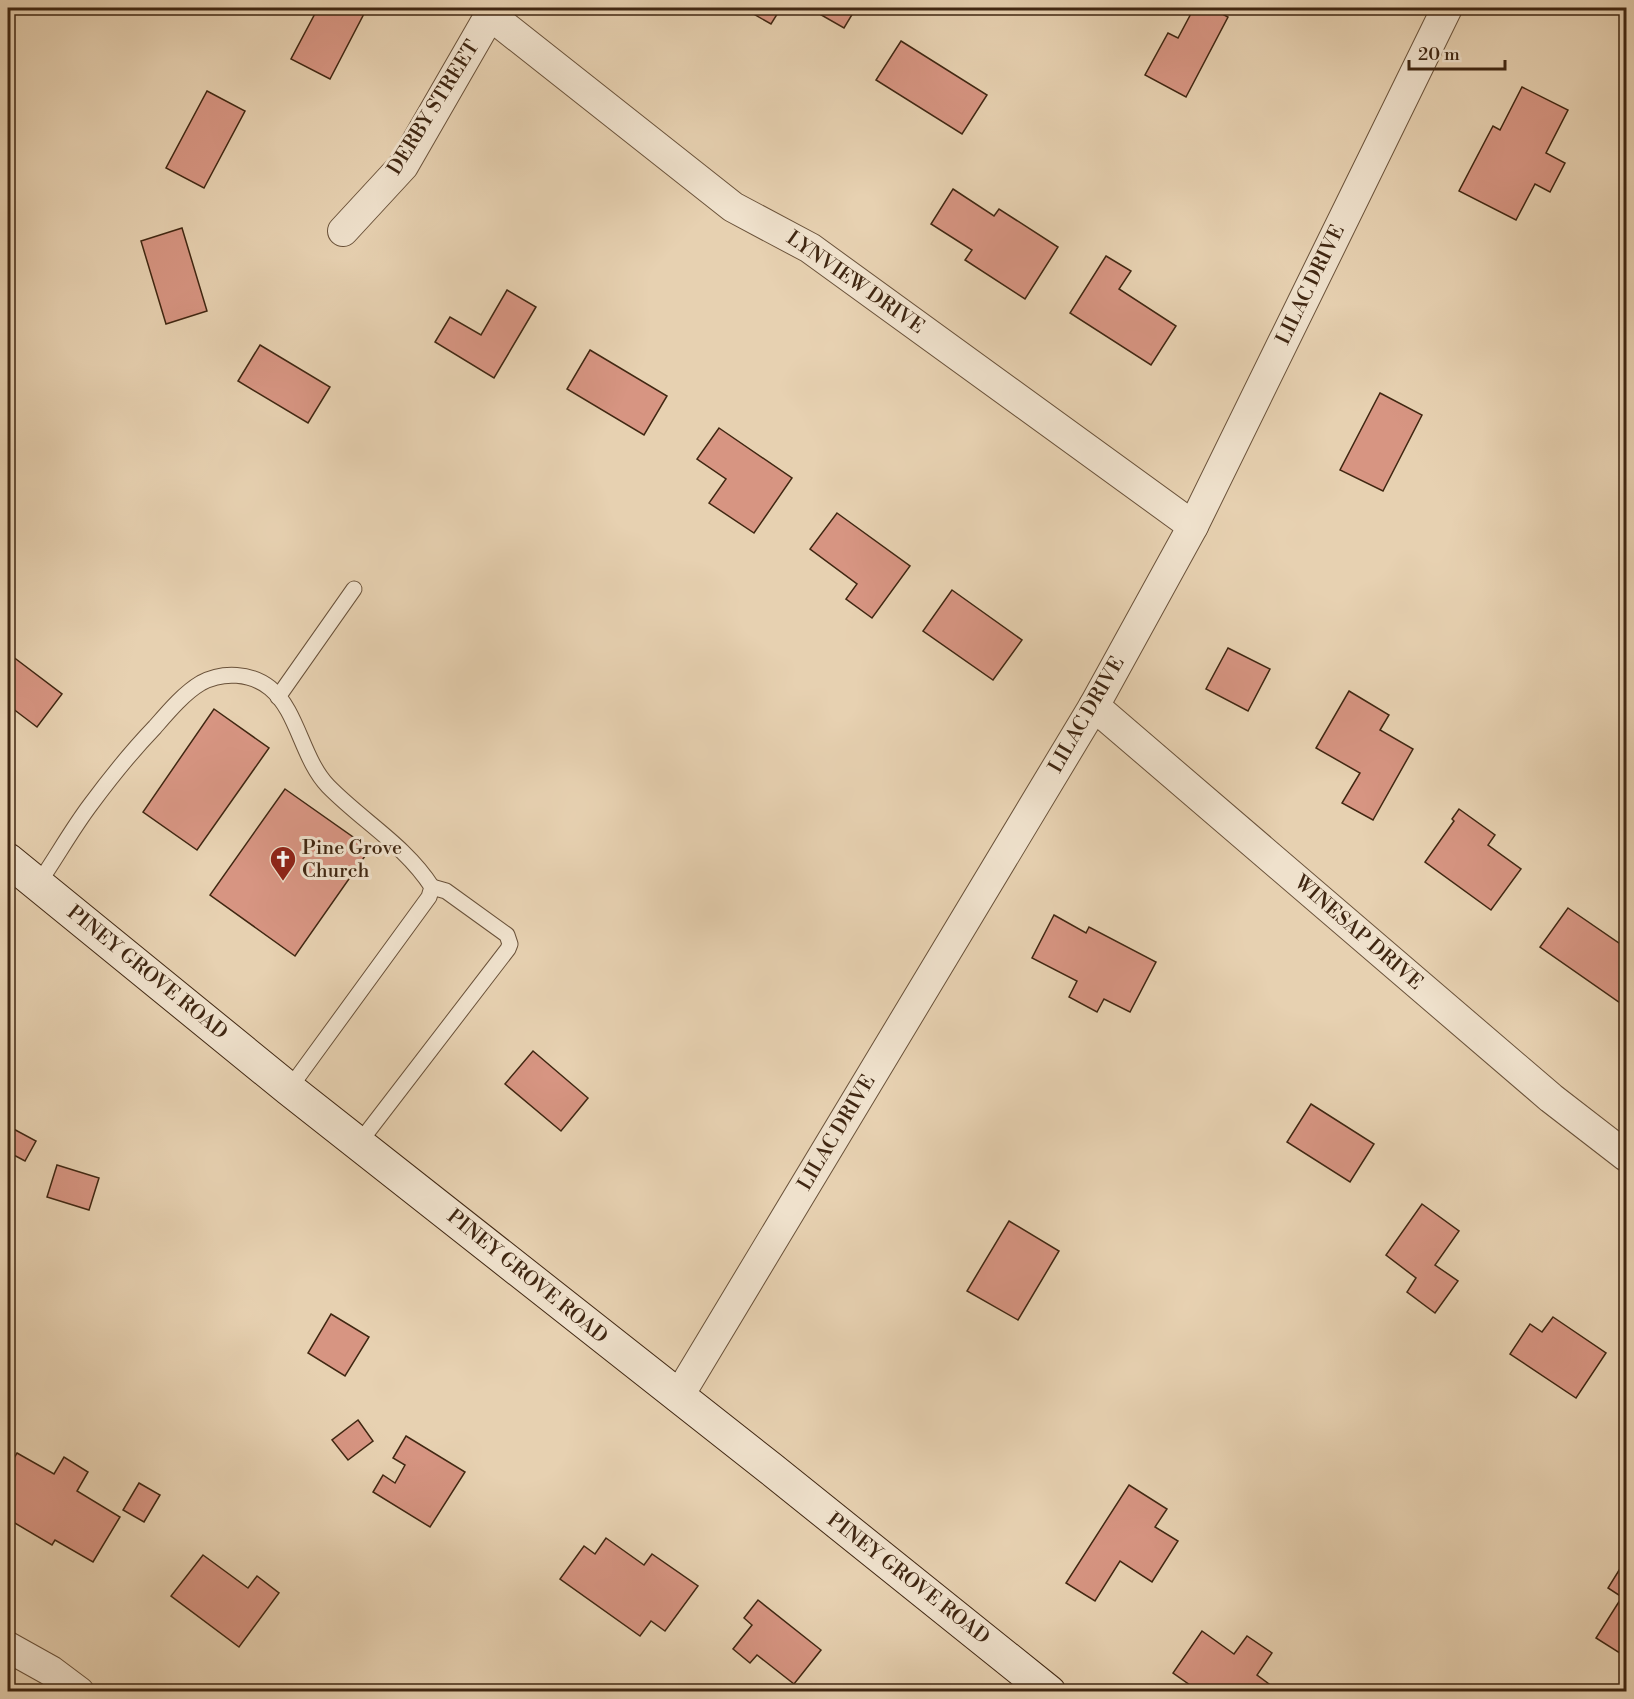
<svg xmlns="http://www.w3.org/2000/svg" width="1634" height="1699" font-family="'Libre Bodoni',serif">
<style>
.building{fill:#d79582;stroke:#402712;stroke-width:1.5}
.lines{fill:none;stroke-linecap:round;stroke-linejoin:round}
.lane-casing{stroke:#6a523a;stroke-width:17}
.street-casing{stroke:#6a523a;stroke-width:32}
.secondary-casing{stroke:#402712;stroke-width:35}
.lane{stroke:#efe1cc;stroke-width:15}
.street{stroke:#efe1cc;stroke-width:30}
.secondary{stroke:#efe1cc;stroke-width:33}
.labels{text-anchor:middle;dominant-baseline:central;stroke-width:6;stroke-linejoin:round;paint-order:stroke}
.street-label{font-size:20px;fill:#402712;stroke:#efe1cc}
.poi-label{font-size:20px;fill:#402712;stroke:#efe1cc;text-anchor:start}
</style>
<rect width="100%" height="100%" fill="#e7d1b1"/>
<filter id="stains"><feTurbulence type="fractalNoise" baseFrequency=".00333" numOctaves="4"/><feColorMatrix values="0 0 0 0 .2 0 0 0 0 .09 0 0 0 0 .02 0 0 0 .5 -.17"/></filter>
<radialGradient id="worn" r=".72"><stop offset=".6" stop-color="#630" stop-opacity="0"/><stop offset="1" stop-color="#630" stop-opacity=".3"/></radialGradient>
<g class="building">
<polygon points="318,8 367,8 330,79 291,59"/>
<polygon points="743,8 781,8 771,24"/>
<polygon points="809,8 856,8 844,28"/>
<polygon points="1194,8 1211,8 1228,17 1186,97 1145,75 1168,33 1178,38"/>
<polygon points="901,41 987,95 962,134 876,80"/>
<polygon points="1522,87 1568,110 1546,153 1565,163 1550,192 1535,184 1516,220 1459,191 1493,126 1500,130"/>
<polygon points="207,91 245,111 204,188 166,168"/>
<polygon points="953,189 994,216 999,209 1058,247 1025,299 965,260 972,250 931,224"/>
<polygon points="182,228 207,311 166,324 141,241"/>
<polygon points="1106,256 1131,271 1119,289 1176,326 1151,365 1070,313"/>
<polygon points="507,290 536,307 494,378 435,342 450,317 481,335"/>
<polygon points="260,345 330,387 308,423 238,381"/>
<polygon points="590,350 667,396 644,435 567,389"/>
<polygon points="1380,393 1422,415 1383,491 1340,470"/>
<polygon points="719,428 792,478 754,533 709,503 726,479 697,459"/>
<polygon points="837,513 910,566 872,618 846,599 857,584 810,549"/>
<polygon points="952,590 1022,640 993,680 923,631"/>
<polygon points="1228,648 1270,669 1248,711 1206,689"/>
<polygon points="8,653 62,694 37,727 8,705"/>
<polygon points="1349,691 1389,715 1380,730 1413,749 1373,820 1342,803 1360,773 1316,748"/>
<polygon points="214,709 269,748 197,850 143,812"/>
<polygon points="285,789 370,849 295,956 210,895"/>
<polygon points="1459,809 1495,835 1488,845 1521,869 1491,910 1425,862 1454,821 1452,819"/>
<polygon points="1568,908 1626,948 1626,1007 1540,947"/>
<polygon points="1054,915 1086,933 1089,927 1156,962 1130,1012 1104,999 1097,1012 1069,997 1077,981 1032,958"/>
<polygon points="533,1051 588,1098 561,1131 505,1084"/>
<polygon points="1311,1104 1374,1144 1350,1182 1287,1142"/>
<polygon points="8,1126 36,1141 25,1161 8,1152"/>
<polygon points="57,1165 99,1178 89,1210 47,1197"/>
<polygon points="1422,1204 1459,1231 1435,1265 1458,1281 1435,1313 1407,1292 1416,1278 1386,1255"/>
<polygon points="1009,1221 1059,1251 1018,1320 967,1291"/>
<polygon points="331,1314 369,1337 345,1376 308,1353"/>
<polygon points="1553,1317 1606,1353 1576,1398 1510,1354 1530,1324 1542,1332"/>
<polygon points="358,1420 373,1441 348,1460 332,1440"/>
<polygon points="406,1436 465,1472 430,1527 373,1492 383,1475 395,1483 405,1465 393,1458"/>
<polygon points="17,1453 54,1474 64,1457 88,1472 77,1491 120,1517 93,1562 55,1540 52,1545 8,1519 8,1469"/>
<polygon points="139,1483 160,1495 144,1522 123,1510"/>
<polygon points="1129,1485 1167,1509 1155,1527 1178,1541 1152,1582 1120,1561 1095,1601 1066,1583"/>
<polygon points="606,1538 644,1565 652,1554 698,1586 665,1631 651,1621 640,1636 560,1579 584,1546 595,1554"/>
<polygon points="203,1555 248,1588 257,1576 279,1593 239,1647 171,1596"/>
<polygon points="1621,1567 1626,1570 1626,1657 1596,1638 1622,1597 1608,1588"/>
<polygon points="758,1600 821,1650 794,1684 757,1655 750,1663 733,1649 752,1625 744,1618"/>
<polygon points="1202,1631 1234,1654 1247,1636 1272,1653 1257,1675 1280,1692 1200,1692 1173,1673"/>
</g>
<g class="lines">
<g class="lane-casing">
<g id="lane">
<polyline points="278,697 354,589"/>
<path d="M38 884C56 858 72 829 91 804 111 777 132 751 155 727 168 712 184 693 201 683 223 671 251 673 270 688 298 711 302 759 328 786 362 821 405 845 432 887L429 897 289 1089"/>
<polyline points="359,1143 508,949 510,944 507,935 446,891 432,887"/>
</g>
</g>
<g class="street-casing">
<g id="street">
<polyline points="490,15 733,207 810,248 1193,526"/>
<polyline points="343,231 403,166 494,8"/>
<polyline points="1094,706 1551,1098 1626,1156"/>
<polyline points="678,1397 1094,706 1193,526 1447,8"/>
<polyline points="8,1647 51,1671 79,1692"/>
</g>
</g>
<g class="secondary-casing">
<polyline id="secondary" points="8,860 289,1089 770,1468 1049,1692"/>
</g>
<use href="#lane" class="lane"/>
<use href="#street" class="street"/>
<use href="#secondary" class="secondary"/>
</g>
<defs>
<g id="church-pin" transform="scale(1.35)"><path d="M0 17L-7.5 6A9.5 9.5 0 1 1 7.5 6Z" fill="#8f2418" stroke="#efe1cc"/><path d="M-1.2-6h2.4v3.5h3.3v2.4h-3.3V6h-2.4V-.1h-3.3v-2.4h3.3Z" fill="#fff"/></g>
</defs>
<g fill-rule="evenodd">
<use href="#church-pin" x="283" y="859"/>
</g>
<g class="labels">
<g class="street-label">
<text transform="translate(434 108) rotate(-58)">DERBY STREET</text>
<text transform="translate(855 283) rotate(35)">LYNVIEW DRIVE</text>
<text transform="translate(1311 285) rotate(-64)">LILAC DRIVE</text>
<text transform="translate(1087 715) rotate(-60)">LILAC DRIVE</text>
<text transform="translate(1358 933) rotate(41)">WINESAP DRIVE</text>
<text transform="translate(147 973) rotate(39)">PINEY GROVE ROAD</text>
<text transform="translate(837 1133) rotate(-59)">LILAC DRIVE</text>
<text transform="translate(527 1277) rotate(39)">PINEY GROVE ROAD</text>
<text transform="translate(908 1579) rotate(38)">PINEY GROVE ROAD</text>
</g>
<g class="poi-label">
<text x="302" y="848">Pine Grove<tspan x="302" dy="23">Church</tspan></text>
</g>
</g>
<rect width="1634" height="1699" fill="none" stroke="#e7d1b1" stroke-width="30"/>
<rect x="9" y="9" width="1616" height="1681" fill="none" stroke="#402712" stroke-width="3"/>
<rect x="15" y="15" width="1604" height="1669" fill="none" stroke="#402712" stroke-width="1.5"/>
<path d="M1409 60v9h96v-9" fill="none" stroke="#402712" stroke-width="3"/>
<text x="1418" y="60" font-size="18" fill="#402712" stroke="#efe1cc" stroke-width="4.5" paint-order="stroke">20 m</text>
<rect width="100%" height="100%" filter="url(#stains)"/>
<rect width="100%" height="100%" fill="url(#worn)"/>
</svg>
